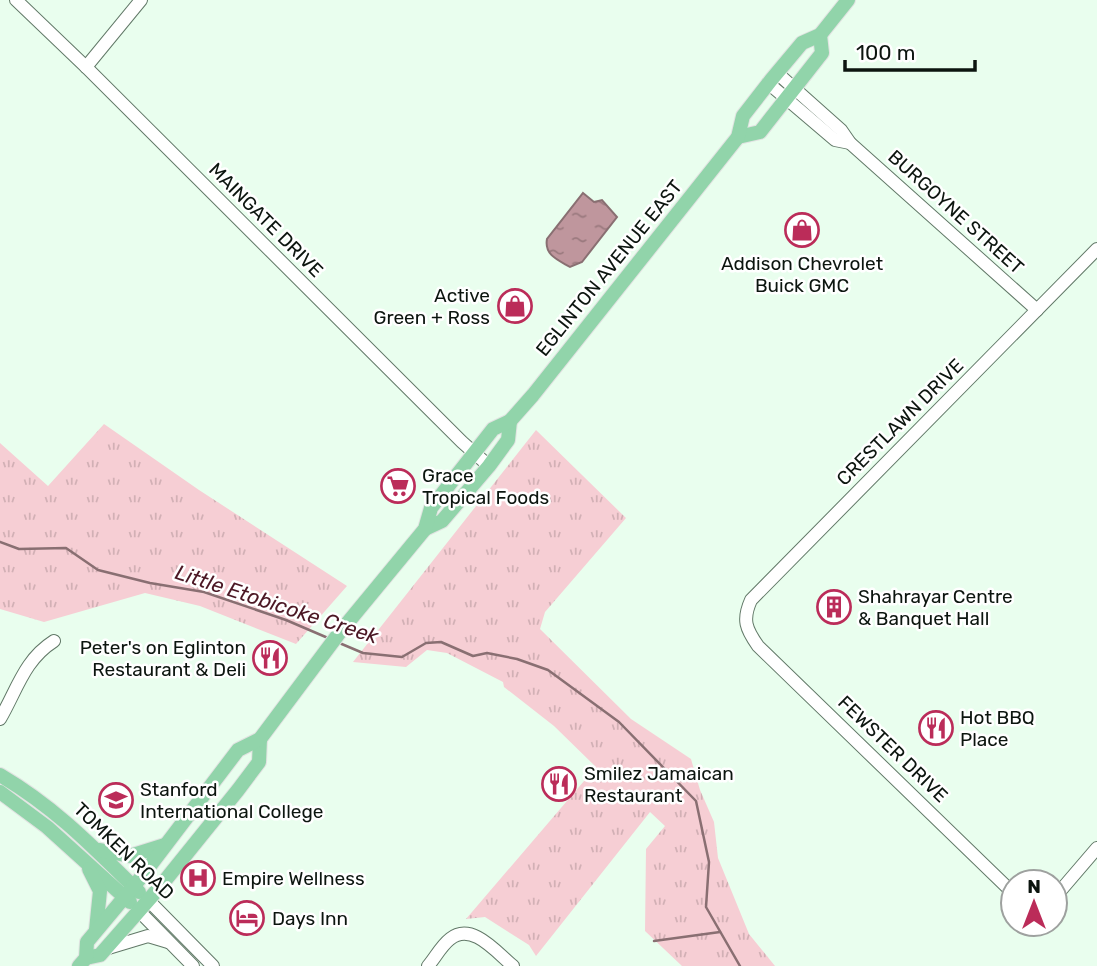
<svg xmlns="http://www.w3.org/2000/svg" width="1097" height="966" font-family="Rubik,sans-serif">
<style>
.grass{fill:url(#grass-tufts)}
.water{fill:url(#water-ripples);stroke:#896f72;stroke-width:2}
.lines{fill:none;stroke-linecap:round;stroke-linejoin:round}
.stream{stroke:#896f72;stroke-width:2.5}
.minor-casing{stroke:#627968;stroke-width:14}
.major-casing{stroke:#e2e3e2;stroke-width:16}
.minor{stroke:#fff;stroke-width:12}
.major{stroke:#91d4aa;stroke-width:14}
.labels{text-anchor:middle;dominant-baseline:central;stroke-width:5;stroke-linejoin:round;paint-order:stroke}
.street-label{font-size:19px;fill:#0c150f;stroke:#fff}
.poi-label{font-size:19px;fill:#0c150f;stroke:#fff;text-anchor:start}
.water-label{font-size:21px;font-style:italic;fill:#4b1724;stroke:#fff}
</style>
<defs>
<pattern id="grass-tufts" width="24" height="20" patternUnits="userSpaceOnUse" patternTransform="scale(1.75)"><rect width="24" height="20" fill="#f6ced4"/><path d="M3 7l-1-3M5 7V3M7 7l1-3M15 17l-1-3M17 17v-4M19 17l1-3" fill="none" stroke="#d2b0b5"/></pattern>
<pattern id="water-ripples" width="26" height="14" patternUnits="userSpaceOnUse" patternTransform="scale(1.75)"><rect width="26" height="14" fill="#bf969d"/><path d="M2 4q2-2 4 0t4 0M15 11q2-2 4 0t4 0" fill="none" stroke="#9a797e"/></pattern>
</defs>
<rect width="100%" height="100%" fill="#e9feee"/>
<g class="grass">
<polygon points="104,424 199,490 347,586 296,644 200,606 145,593 44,622 0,609 0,443 48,486"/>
<polygon points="536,430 626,518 545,612 540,629 631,719 691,759 700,790 714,822 718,858 749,934 775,966 682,966 645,931 646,849 665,826 650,812 536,956 529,945 485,917 466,919 596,767 554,726 504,687 503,682 447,653 427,650 406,667 353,662"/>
</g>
<path class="water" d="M583 193 594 202 602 200 617 217 582 262 570 267C558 260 544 255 547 239Z"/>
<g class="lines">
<g class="stream">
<polyline points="0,542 19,549 66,548 98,570 150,583 204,592 286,620 328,638"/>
<polyline points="337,642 363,653 402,657 426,643 441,642 473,656 487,653 517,659 548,670 619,722 696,801 709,862 706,907 740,966"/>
<polyline points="654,941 720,932"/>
</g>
<g class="minor-casing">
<g id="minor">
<polyline points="16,0 86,67 462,442 489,466"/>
<polyline points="86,67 141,0"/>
<polyline points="777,73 841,130 850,143 1037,310"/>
<polyline points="768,83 835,140 850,143"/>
<path d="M0 719C17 690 24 660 54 641"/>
<path d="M1013 893 758 646C746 629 742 620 751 600L1097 249"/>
<polyline points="1055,897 1097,848"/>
<polyline points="148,900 213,966"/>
<polyline points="139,911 193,966"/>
<polyline points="105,949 148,936 168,942"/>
<path d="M428 966C435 958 441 946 450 939 472 921 497 953 513 966"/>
</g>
</g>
<g class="major-casing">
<g id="major">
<polyline points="738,137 760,132 822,53 820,35"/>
<polyline points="425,529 442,521 489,466 508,440 510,421"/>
<path d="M0 775C56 808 93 847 139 892"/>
<polyline points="0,792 47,827 130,902"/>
<polyline points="100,850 130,856 165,845"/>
<polyline points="89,869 100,891 96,930"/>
<polyline points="86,958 100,955 159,888 238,790 259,762 260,739"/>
<polyline points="79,966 86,958 87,942 143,875 238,750 260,739 340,632 425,529 431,508 493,429 510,421 533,395 738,137 743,116 771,80 802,43 820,35 848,0"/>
</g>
</g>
<use href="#minor" class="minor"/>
<use href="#major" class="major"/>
</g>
<defs>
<g id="shop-ring" transform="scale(1.75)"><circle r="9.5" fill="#fff" stroke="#bb2c59" stroke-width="1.5"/><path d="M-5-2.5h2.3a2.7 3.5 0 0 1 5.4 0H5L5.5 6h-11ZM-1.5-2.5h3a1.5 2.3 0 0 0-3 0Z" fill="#bb2c59"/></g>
<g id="supermarket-ring" transform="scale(1.75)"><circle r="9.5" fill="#fff" stroke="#bb2c59" stroke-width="1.5"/><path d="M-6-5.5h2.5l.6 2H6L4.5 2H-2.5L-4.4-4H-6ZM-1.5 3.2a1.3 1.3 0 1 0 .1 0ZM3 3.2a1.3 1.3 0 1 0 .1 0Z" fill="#bb2c59"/></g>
<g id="building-ring" transform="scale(1.75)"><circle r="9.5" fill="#fff" stroke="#bb2c59" stroke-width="1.5"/><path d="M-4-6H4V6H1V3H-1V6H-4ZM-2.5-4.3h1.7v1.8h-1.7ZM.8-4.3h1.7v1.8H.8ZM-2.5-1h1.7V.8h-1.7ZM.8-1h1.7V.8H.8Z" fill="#bb2c59"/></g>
<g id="restaurant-ring" transform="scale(1.75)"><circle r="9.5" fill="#fff" stroke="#bb2c59" stroke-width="1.5"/><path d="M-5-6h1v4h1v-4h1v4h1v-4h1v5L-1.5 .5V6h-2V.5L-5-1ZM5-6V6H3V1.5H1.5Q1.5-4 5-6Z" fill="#bb2c59"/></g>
<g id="university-ring" transform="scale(1.75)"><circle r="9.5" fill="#fff" stroke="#bb2c59" stroke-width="1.5"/><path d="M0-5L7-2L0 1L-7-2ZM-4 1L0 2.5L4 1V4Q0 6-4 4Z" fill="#bb2c59"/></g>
<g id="hospital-ring" transform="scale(1.75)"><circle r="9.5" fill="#fff" stroke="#bb2c59" stroke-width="1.5"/><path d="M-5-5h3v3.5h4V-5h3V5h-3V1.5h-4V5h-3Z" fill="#bb2c59"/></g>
<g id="hotel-ring" transform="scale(1.75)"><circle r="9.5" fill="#fff" stroke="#bb2c59" stroke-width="1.5"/><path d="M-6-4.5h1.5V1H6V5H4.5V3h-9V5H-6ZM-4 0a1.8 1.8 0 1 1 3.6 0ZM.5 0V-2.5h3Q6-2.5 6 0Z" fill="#bb2c59"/></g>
</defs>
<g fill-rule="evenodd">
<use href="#shop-ring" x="802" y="230"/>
<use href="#shop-ring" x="515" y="306"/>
<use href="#supermarket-ring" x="398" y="486"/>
<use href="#building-ring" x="834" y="607"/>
<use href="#restaurant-ring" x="270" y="658"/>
<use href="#restaurant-ring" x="936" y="728"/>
<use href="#restaurant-ring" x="559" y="784"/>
<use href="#university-ring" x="116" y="800"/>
<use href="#hospital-ring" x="198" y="878"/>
<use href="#hotel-ring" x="247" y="918"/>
</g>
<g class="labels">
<g class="street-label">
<text transform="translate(956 212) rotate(42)">BURGOYNE STREET</text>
<text transform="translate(266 220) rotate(45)">MAINGATE DRIVE</text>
<text transform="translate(609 268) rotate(-51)">EGLINTON AVENUE EAST</text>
<text transform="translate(900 422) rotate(-45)">CRESTLAWN DRIVE</text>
<text transform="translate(893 749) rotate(44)">FEWSTER DRIVE</text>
<text transform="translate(124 851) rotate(44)">TOMKEN ROAD</text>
</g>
<g class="poi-label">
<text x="802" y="263" text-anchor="middle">Addison Chevrolet<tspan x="802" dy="22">Buick GMC</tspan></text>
<text x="490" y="295" text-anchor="end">Active<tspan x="490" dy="22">Green + Ross</tspan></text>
<text x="422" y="475">Grace<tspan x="422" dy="22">Tropical Foods</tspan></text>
<text x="858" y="596">Shahrayar Centre<tspan x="858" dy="22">&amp; Banquet Hall</tspan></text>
<text x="246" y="647" text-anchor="end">Peter's on Eglinton<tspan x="246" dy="22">Restaurant &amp; Deli</tspan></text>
<text x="960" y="717">Hot BBQ<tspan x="960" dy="22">Place</tspan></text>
<text x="584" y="773">Smilez Jamaican<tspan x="584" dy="22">Restaurant</tspan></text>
<text x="140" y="789">Stanford<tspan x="140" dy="22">International College</tspan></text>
<text x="222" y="878">Empire Wellness</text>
<text x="272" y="918">Days Inn</text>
</g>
<g class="water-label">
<text transform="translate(277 604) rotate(18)">Little Etobicoke Creek</text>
</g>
</g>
<g transform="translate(1034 903)"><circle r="33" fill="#ffffff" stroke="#9ea19f" stroke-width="2"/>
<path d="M0-5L12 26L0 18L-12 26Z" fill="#bb2c59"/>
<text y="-10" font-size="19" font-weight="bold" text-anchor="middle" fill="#0c150f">N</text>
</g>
<path d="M845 60v10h130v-10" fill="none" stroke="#0c150f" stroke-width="3.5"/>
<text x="856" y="60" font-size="21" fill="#0c150f" stroke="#ffffff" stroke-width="5" paint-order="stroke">100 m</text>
</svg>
